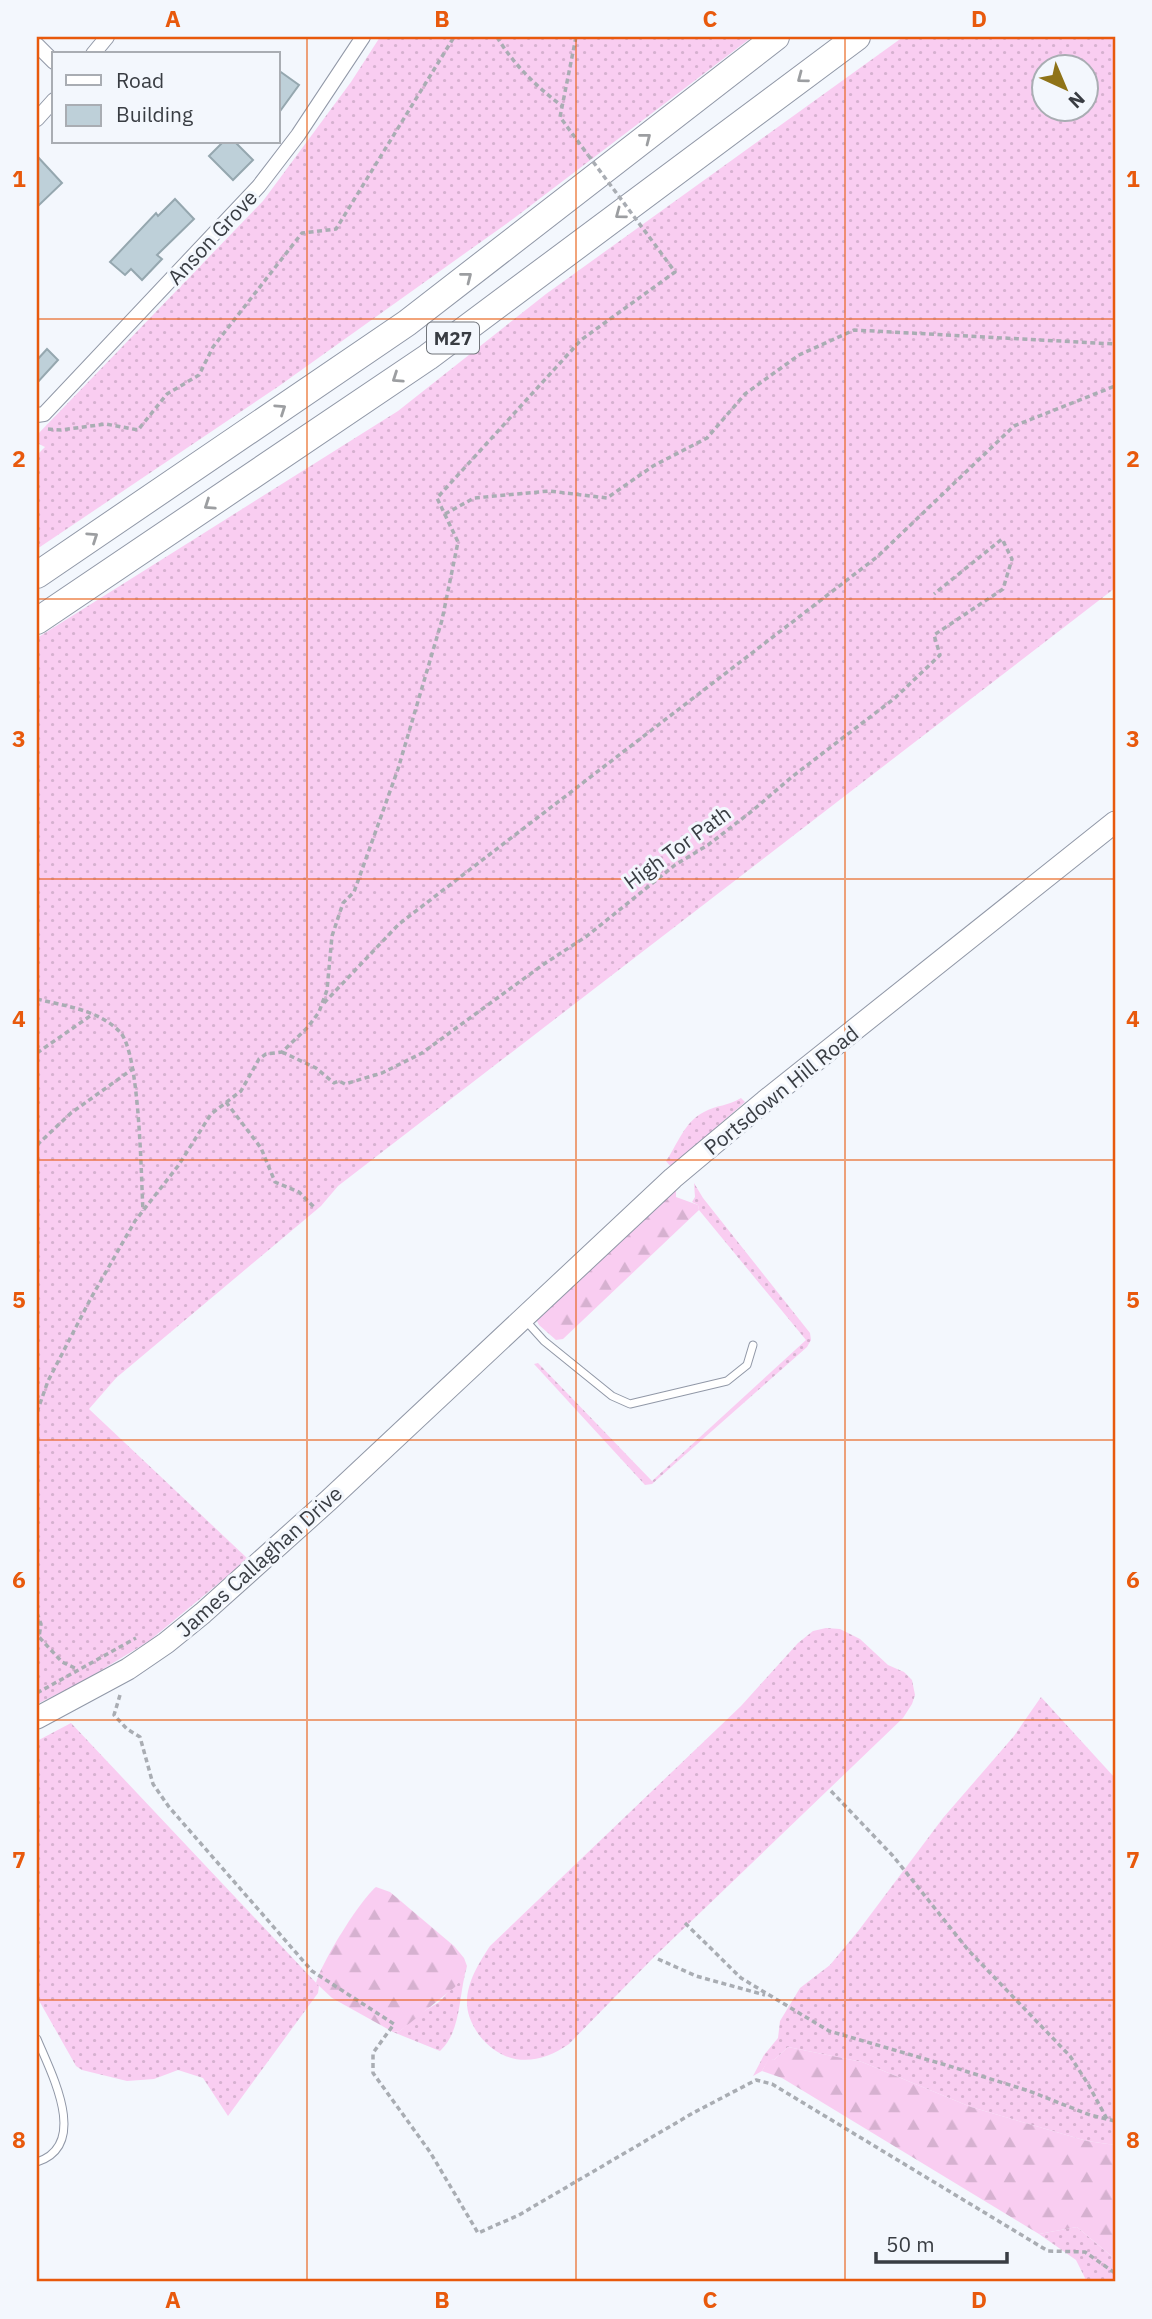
<svg xmlns="http://www.w3.org/2000/svg" width="1152" height="2319" font-family="'IBM Plex Sans',sans-serif">
<style>
.grass{fill:url(#grass-dots);fill-rule:evenodd}
.forest{fill:url(#forest-firs)}
.building{fill:#bed0d9;stroke:#95a7af;stroke-width:2}
.lines{fill:none;stroke-linecap:round;stroke-linejoin:round}
.lane-casing{stroke:#9198a7;stroke-width:9}
.street-casing{stroke:#9198a7;stroke-width:16}
.secondary-casing{stroke:#9198a7;stroke-width:23}
.highway-casing{stroke:#9198a7;stroke-width:28}
.path{stroke:#a9adb3;stroke-width:3.5;stroke-dasharray:5 3.5;stroke-linecap:butt}
.lane{stroke:#fff;stroke-width:7}
.street{stroke:#fff;stroke-width:14}
.secondary{stroke:#fff;stroke-width:21}
.highway{stroke:#fff;stroke-width:26}
.path-bridge{stroke:#a9adb3;stroke-width:3.5;stroke-dasharray:5 3.5;stroke-linecap:butt}
.oneway{stroke:#9c9ea1}
.grid{fill:none;stroke:#e8590c;stroke-width:2;stroke-opacity:0.55}
.labels{text-anchor:middle;dominant-baseline:central;stroke-width:6;stroke-linejoin:round;paint-order:stroke}
.shield{fill:#f3f7fd;stroke:#71757b;stroke-width:2}
.shield-label{font-size:19px;font-weight:bold;fill:#393d43}
.street-label{font-size:21px;fill:#393d43;stroke:#f3f7fd}
.neatline{fill:none;stroke:#e8590c;stroke-width:2.5}
.grid-label{font-size:23px;text-anchor:middle;font-weight:bold;fill:#e8590c}
</style>
<defs>
<pattern id="grass-dots" width="8" height="8" patternUnits="userSpaceOnUse" patternTransform="scale(1.75)"><rect width="8" height="8" fill="#f9cdf1"/><path d="M2 2h.1M6 6h.1" fill="none" stroke="#d6b1d0" stroke-width="1.8" stroke-linecap="round"/></pattern>
<pattern id="forest-firs" width="22" height="20" patternUnits="userSpaceOnUse" patternTransform="scale(1.75)"><rect width="22" height="20" fill="#f9cdf1"/><path d="M5 1l3.5 6h-7zM16 11l3.5 6h-7z" fill="#d6b1d0"/></pattern>
</defs>
<rect width="100%" height="100%" fill="#f3f7fd"/>
<g class="grass">
<polygon points="380,37 752,37 513,219 279,386 37,549 37,455 45,447 37,443 37,435 263,201 351,82"/>
<path d="M903 37H1115V588L338 1186 321 1206 116 1378 89 1409 248 1559 149 1641 82 1682 37 1704V638L398 411 546 294ZM1044 66H1086V108H1044Z"/>
<path d="M741 1098 745 1102 671 1167 666 1161C678 1144 684 1122 704 1112 716 1105 729 1106 741 1098Z"/>
<polygon points="694,1183 703,1198 810,1333 811,1340 807,1347 652,1484 645,1485 534,1364 538,1363 652,1481 806,1340 699,1210 698,1205 692,1202 695,1197"/>
<path d="M826 1628 840 1629 860 1639 888 1665 904 1672 912 1680 915 1695 912 1704 903 1718 655 1956 569 2044C538 2066 504 2067 479 2035 473 2026 468 2017 467 2005 466 1983 479 1963 490 1946L741 1706 798 1643 813 1631Z"/>
<polygon points="1041,1697 1115,1778 1115,2145 1087,2141 971,2107 862,2062 788,2047 774,2060 769,2059 762,2071 753,2076 764,2055 778,2038 780,2021 800,1988 830,1965 859,1930 943,1818 1014,1736"/>
<polygon points="71,1723 319,1986 318,1993 228,2116 203,2078 178,2070 154,2079 127,2081 82,2070 76,2066 37,1997 37,1741"/>
<path d="M465 1974C459 1999 460 2033 440 2051L393 2032 400 2031 418 2015 439 2002Z"/>
<polygon points="1077,2227 1115,2259 1115,2282 1087,2282 1076,2260 1039,2234"/>
</g>
<g class="forest">
<polygon points="676,1186 676,1197 698,1205 699,1210 563,1339 556,1340 539,1325 536,1319"/>
<path d="M376 1887 390 1892 454 1946 464 1958 467 1966 465 1974 455 1987 400 2031 393 2032 332 1998 316 1983C321 1963 360 1900 376 1887Z"/>
<polygon points="788,2047 862,2062 971,2107 1087,2141 1115,2145 1115,2259 1077,2227 1039,2234 782,2078 762,2071 769,2058 774,2060"/>
</g>
<g class="building">
<polygon points="278,70 299,85 278,114"/>
<polygon points="223,142 235,142 253,160 233,180 209,156"/>
<polygon points="37,156 62,183 37,207"/>
<polygon points="175,199 194,219 157,255 162,259 142,280 131,269 125,275 110,262 156,213 158,216"/>
<polygon points="47,349 58,360 37,383 37,360"/>
</g>
<g class="lines">
<g class="lane-casing">
<g id="lane">
<polyline points="526,1321 544,1341 612,1396 630,1404 727,1381 747,1365 753,1345"/>
<path d="M37 2039C51 2073 90 2145 37 2162"/>
</g>
</g>
<g class="street-casing">
<g id="street">
<polyline points="37,45 54,62"/>
<polyline points="93,54 107,37"/>
<polyline points="37,119 54,100"/>
<polyline points="37,415 44,414 259,186 298,135 363,37"/>
</g>
</g>
<g class="secondary-casing">
<polyline id="secondary" points="37,1718 128,1669 166,1643 203,1613 329,1500 673,1178 765,1101 1115,822"/>
</g>
<g class="highway-casing">
<g id="highway">
<polyline points="37,575 407,323 776,37"/>
<polyline points="37,621 428,357 857,37"/>
</g>
</g>
<g class="path">
<path d="M497 37C514 65 536 86 562 106"/>
<polyline points="576,37 560,117 588,155"/>
<polyline points="48,429 61,430 106,424 138,430 167,394 199,375 213,347 302,233 336,229 454,37"/>
<polyline points="445,514 474,498 549,491 607,498 653,466 707,438 745,394 799,355 854,330 1115,344"/>
<path d="M37 999C65 1006 99 1010 120 1032 140 1053 141 1177 143 1211"/>
<polyline points="324,1003 399,924 877,557 1014,426 1115,386"/>
<polyline points="282,1052 316,1068 334,1083 339,1081 345,1084 382,1073 422,1053 544,964 587,936 675,865 708,845 752,811 793,776 895,698 940,655 934,635 1003,589 1012,559 1002,539 934,594"/>
<polyline points="37,1053 93,1014"/>
<polyline points="226,1102 261,1148 275,1182 299,1192 316,1209"/>
<polyline points="37,1145 71,1113 134,1068"/>
<polyline points="37,1412 48,1381 91,1298 135,1221 178,1166 211,1114 241,1091 259,1059 266,1054 282,1052 308,1027 319,1012 327,990 332,936 343,903 354,892 398,769 442,620 458,542 437,498 581,340 675,272 653,242"/>
<polyline points="37,1613 41,1624 39,1637 62,1662 77,1669"/>
<polyline points="37,1693 136,1638"/>
<polyline points="120,1695 114,1715 127,1729 140,1737 153,1784 169,1807 312,1971 394,2024 373,2053 373,2073 430,2152 478,2233 519,2215 693,2113 756,2080 772,2084 1048,2251 1085,2252 1115,2273"/>
<polyline points="831,1791 893,1856 969,1951 1070,2056 1088,2084 1107,2119"/>
<polyline points="685,1923 741,1978 829,2031 946,2065 1029,2091 1090,2115 1115,2121"/>
<polyline points="658,1959 696,1976 765,1995"/>
</g>
<use href="#lane" class="lane"/>
<use href="#street" class="street"/>
<use href="#secondary" class="secondary"/>
<use href="#highway" class="highway"/>
<polyline class="path-bridge" points="588,155 653,242"/>
</g>
<defs><path id="oneway-chevron" d="M-2-3.5L2.5 0L-2 3.5" fill="none" stroke-width="1.6" stroke-linecap="round" stroke-linejoin="round" transform="scale(1.75)"/></defs>
<g class="oneway">
<use href="#oneway-chevron" transform="translate(802 78) rotate(143)"/>
<use href="#oneway-chevron" transform="translate(646 138) rotate(-38)"/>
<use href="#oneway-chevron" transform="translate(620 214) rotate(143)"/>
<use href="#oneway-chevron" transform="translate(467 277) rotate(-38)"/>
<use href="#oneway-chevron" transform="translate(397 378) rotate(146)"/>
<use href="#oneway-chevron" transform="translate(281 409) rotate(-34)"/>
<use href="#oneway-chevron" transform="translate(209 505) rotate(146)"/>
<use href="#oneway-chevron" transform="translate(93 537) rotate(-34)"/>
</g>
<path class="grid" d="M307 37V2282M576 37V2282M845 37V2282M37 319H1115M37 599H1115M37 879H1115M37 1160H1115M37 1440H1115M37 1720H1115M37 2000H1115"/>
<g class="labels">
<rect class="shield" x="427" y="322.5" width="52" height="31" rx="5"/>
<g class="shield-label">
<text x="453" y="338">M27</text>
</g>
<g class="street-label">
<text transform="translate(212 237) rotate(-47)">Anson Grove</text>
<text transform="translate(677 847) rotate(-36)">High Tor Path</text>
<text transform="translate(781 1090) rotate(-39)">Portsdown Hill Road</text>
<text transform="translate(259 1561) rotate(-42)">James Callaghan Drive</text>
</g>
</g>
<rect width="1152" height="2319" fill="none" stroke="#f3f7fd" stroke-width="77"/>
<rect x="52" y="52" width="228" height="91" fill="#f3f7fd" stroke="#a9adb3" stroke-width="2"/>
<rect x="66" y="75" width="35" height="10" fill="#ffffff" stroke="#a9adb3" stroke-width="2"/>
<text x="116" y="88" font-size="21" fill="#393d43">Road</text>
<rect x="66" y="105" width="35" height="21" fill="#bed0d9" stroke="#a9adb3" stroke-width="2"/>
<text x="116" y="122" font-size="21" fill="#393d43">Building</text>
<g transform="translate(1065 88) rotate(136)"><circle r="33" fill="#f3f7fd" stroke="#a9adb3" stroke-width="2"/>
<path d="M0-5L12 26L0 18L-12 26Z" fill="#8f7318"/>
<text y="-10" font-size="19" font-weight="bold" text-anchor="middle" fill="#393d43">N</text>
</g>
<path d="M876 2252v10h131v-10" fill="none" stroke="#393d43" stroke-width="3.5"/>
<text x="886" y="2252" font-size="21" fill="#393d43" stroke="#f3f7fd" stroke-width="5" paint-order="stroke">50 m</text>
<rect x="38" y="38" width="1076" height="2242" class="neatline"/>
<g class="grid-label">
<text x="173" y="27">A</text>
<text x="442" y="27">B</text>
<text x="710" y="27">C</text>
<text x="979" y="27">D</text>
<text x="19" y="187">1</text>
<text x="1133" y="187">1</text>
<text x="19" y="467">2</text>
<text x="1133" y="467">2</text>
<text x="19" y="747">3</text>
<text x="1133" y="747">3</text>
<text x="19" y="1027">4</text>
<text x="1133" y="1027">4</text>
<text x="19" y="1308">5</text>
<text x="1133" y="1308">5</text>
<text x="19" y="1588">6</text>
<text x="1133" y="1588">6</text>
<text x="19" y="1868">7</text>
<text x="1133" y="1868">7</text>
<text x="19" y="2148">8</text>
<text x="1133" y="2148">8</text>
<text x="173" y="2308">A</text>
<text x="442" y="2308">B</text>
<text x="710" y="2308">C</text>
<text x="979" y="2308">D</text>
</g>
</svg>
